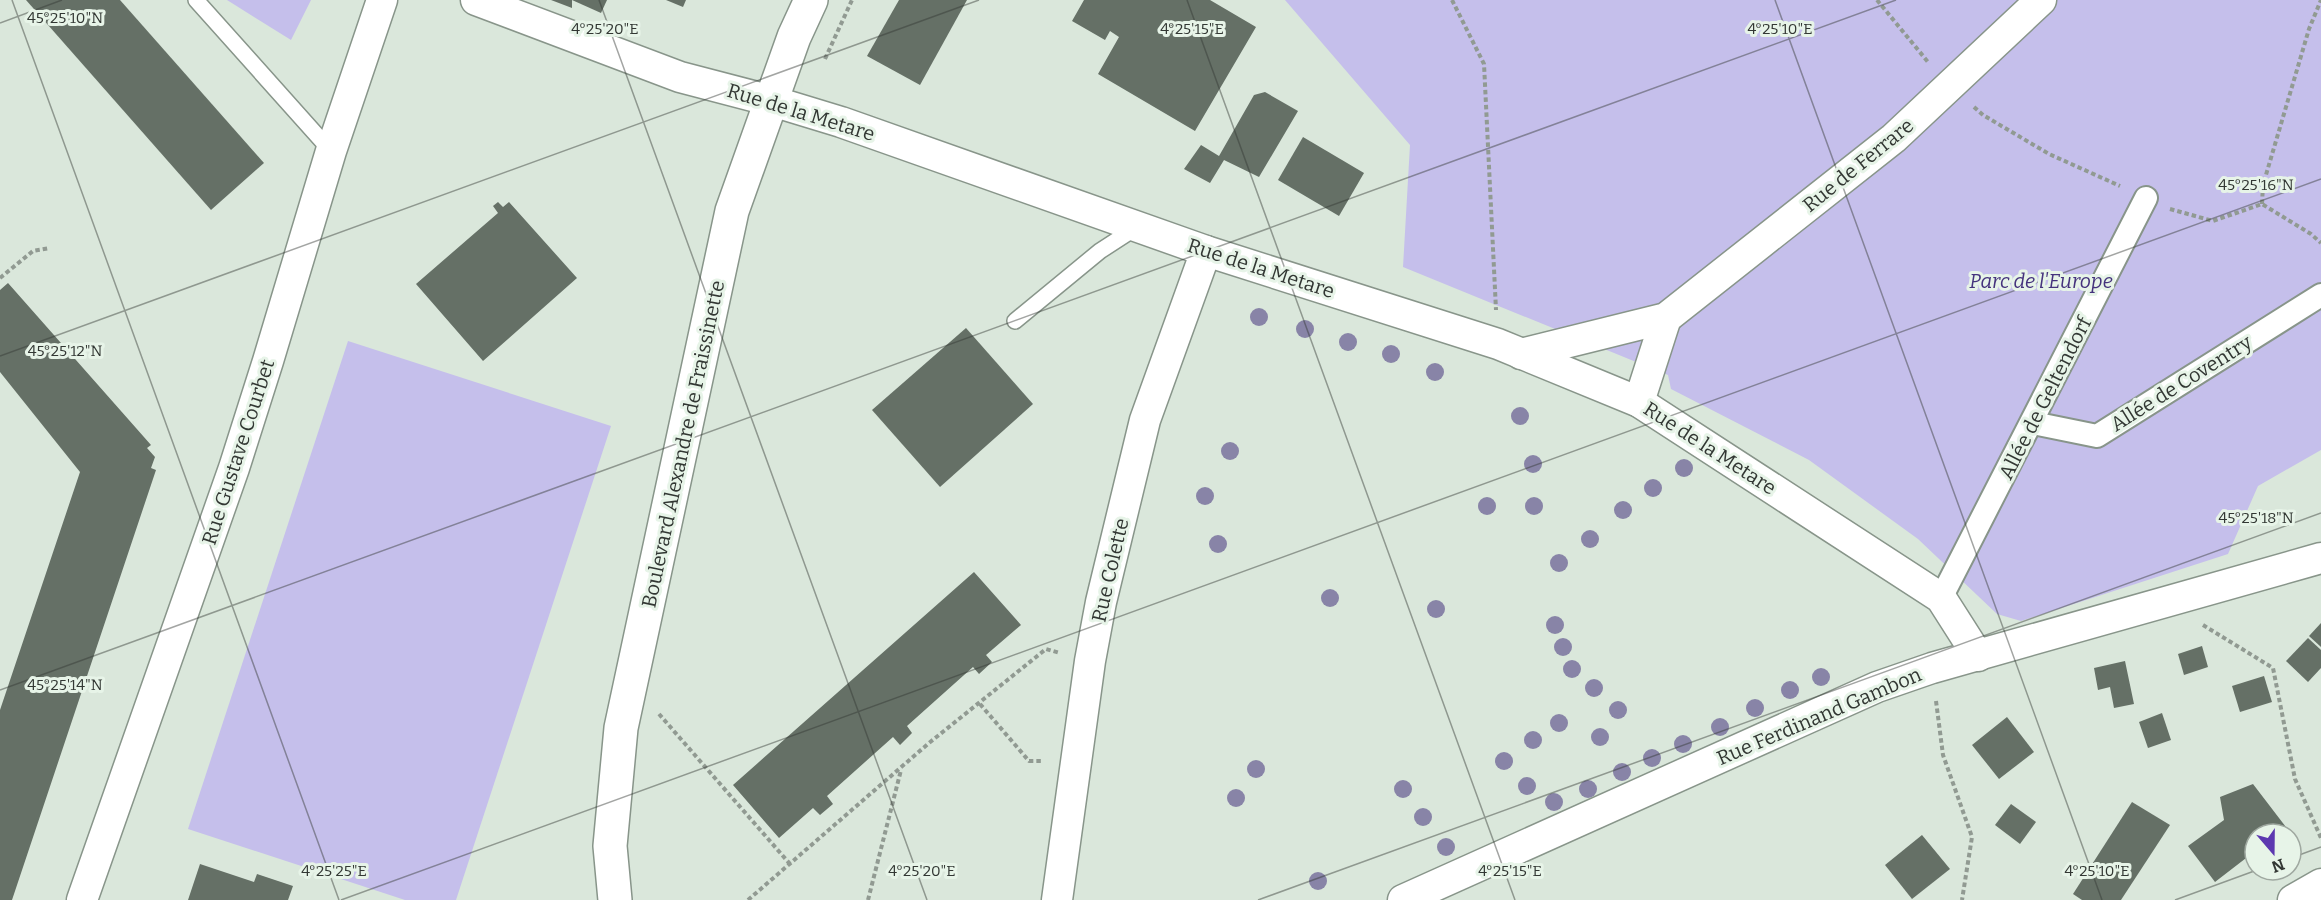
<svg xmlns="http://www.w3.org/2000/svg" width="2321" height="900" font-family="Bitter,serif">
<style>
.green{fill:#c5bfeb}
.building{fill:#657066}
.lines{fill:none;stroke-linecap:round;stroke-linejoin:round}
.service-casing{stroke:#88958a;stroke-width:18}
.pedestrian-casing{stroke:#88958a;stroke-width:26}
.minor-casing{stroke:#88958a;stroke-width:33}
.tertiary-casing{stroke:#88958a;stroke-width:36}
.path{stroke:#919a92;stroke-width:4;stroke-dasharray:4.5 3;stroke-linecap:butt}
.service{stroke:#fff;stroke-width:15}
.pedestrian{stroke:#fff;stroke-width:22}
.minor{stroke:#fff;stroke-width:30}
.tertiary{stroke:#fff;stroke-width:33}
.tree{fill:#8884a7}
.ticks{fill:none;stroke:#323733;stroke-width:1.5;stroke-opacity:0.45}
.labels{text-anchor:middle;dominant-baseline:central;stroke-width:6;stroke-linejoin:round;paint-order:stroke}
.street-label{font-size:20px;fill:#323733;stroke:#e7f4e8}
.park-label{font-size:20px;font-style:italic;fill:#45337d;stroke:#e7f4e8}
.ticks-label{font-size:15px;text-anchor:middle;fill:#323733;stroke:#e7f4e8;stroke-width:6;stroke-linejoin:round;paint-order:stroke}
</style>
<rect width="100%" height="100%" fill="#dae7db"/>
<g class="green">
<polygon points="227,0 311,0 291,40"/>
<polygon points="1285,0 2321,0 2321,450 2258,486 2228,554 2021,621 1997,614 1918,539 1809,460 1671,389 1668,375 1403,267 1410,145"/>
<polygon points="348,341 611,426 456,900 405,900 188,829"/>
</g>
<g class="building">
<polygon points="26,0 120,0 264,163 211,210"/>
<polygon points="551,0 572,0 572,8"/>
<polygon points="572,0 607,0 601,13"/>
<polygon points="666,0 686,0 683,7"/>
<polygon points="899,0 967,0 920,85 867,56"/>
<polygon points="1084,0 1210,0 1256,27 1195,131 1098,74 1119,37 1110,31 1105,40 1072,21"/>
<polygon points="1265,92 1298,111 1259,177 1224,160 1210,183 1184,169 1201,145 1219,156 1254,95"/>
<polygon points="1303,137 1364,173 1339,216 1278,180"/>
<polygon points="498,202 503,207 509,202 577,278 483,361 416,284 498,213 493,206"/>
<polygon points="8,283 151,445 147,448 155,457 151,468 156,470 12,900 0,900 0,710 80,472 0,372 0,290"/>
<polygon points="966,328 1033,404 940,487 872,410"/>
<polygon points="974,572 1021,625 986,655 992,662 979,674 973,667 907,726 912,733 900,745 893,737 827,796 833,804 820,815 813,808 779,838 733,785"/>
<polygon points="2321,623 2321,647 2309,636"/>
<polygon points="2308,638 2321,650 2321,668 2308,682 2286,661"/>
<polygon points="2202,646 2208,667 2184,675 2178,654"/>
<polygon points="2125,661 2134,704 2114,708 2110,687 2098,690 2094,668"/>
<polygon points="2264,676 2272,702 2240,712 2232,686"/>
<polygon points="2162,713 2171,740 2148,748 2139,722"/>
<polygon points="2007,717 2034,752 1999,779 1972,745"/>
<polygon points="2253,784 2299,844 2291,850 2291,834 2255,834 2255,862 2250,855 2215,882 2188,846 2224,820 2220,797"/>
<polygon points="2132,802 2170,825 2121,900 2082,900 2073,894"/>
<polygon points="2011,804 2036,822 2020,844 1995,825"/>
<polygon points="1922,835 1950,869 1912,899 1885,865"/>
<polygon points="200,864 254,882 257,874 293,886 288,900 188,900"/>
</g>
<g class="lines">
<g class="service-casing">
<g id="service">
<polyline points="196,0 331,151"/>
<polyline points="1015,321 1100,251 1137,227"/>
</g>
</g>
<g class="pedestrian-casing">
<g id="pedestrian">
<polyline points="2033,423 2097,436 2321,295"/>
<polyline points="1941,598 2146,198"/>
</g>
</g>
<g class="minor-casing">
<g id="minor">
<polyline points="476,0 680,77 772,101 841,122 1206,251 1498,344 1639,402 1941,598 1978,656"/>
<polyline points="1521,354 1666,318 1894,138 2041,0"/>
<polyline points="1639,402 1666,318"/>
<polyline points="82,900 234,468 268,361 331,151 382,0"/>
<polyline points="1057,900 1090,661 1101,602 1145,420 1206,251"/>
<polyline points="1403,900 1877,687 1932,668 2321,558"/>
<polyline points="2293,900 2321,884"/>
</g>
</g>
<g class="tertiary-casing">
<polyline id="tertiary" points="615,900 610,846 621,728 732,211 794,37 811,0"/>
</g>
<g class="path">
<polyline points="1452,0 1484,64 1496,310"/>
<polyline points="1877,0 1928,62"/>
<polyline points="825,59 852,0"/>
<polyline points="1974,107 1983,115 2049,154 2120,186"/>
<polyline points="2262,204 2263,185 2309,29 2321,0"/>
<polyline points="2170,209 2213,221 2262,204 2311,234 2321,243"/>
<polyline points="0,278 33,251 50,248"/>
<polyline points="2203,625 2273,668 2295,779 2321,838"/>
<polyline points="1936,701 1943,755 1972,837 1962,900"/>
<polyline points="980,704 1029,761 1043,761"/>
<polyline points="659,714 790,864"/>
<polyline points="748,900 929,743 1046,649 1060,653"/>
<polyline points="868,900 901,770"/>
</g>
<use href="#service" class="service"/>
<use href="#pedestrian" class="pedestrian"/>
<use href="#minor" class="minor"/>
<use href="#tertiary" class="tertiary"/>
</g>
<g class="tree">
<circle cx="1259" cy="317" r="9"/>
<circle cx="1305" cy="329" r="9"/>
<circle cx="1348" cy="342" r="9"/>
<circle cx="1391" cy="354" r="9"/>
<circle cx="1435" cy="372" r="9"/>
<circle cx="1520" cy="416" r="9"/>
<circle cx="1230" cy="451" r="9"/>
<circle cx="1533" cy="464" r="9"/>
<circle cx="1684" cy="468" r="9"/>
<circle cx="1653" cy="488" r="9"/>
<circle cx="1205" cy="496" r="9"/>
<circle cx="1487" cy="506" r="9"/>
<circle cx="1534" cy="506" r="9"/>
<circle cx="1623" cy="510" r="9"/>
<circle cx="1590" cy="539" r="9"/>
<circle cx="1218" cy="544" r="9"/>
<circle cx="1559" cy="563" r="9"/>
<circle cx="1330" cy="598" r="9"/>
<circle cx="1436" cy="609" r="9"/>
<circle cx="1555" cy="625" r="9"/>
<circle cx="1563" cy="647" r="9"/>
<circle cx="1572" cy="669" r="9"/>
<circle cx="1821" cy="677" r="9"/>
<circle cx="1594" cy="688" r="9"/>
<circle cx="1790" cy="690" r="9"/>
<circle cx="1755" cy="708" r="9"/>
<circle cx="1618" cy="710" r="9"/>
<circle cx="1559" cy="723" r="9"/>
<circle cx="1720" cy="727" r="9"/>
<circle cx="1600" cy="737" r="9"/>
<circle cx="1533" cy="740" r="9"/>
<circle cx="1683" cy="744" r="9"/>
<circle cx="1652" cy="758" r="9"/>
<circle cx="1504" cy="761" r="9"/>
<circle cx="1256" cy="769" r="9"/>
<circle cx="1622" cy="772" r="9"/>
<circle cx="1527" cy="786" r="9"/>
<circle cx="1403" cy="789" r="9"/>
<circle cx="1588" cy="789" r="9"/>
<circle cx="1236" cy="798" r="9"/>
<circle cx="1554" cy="802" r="9"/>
<circle cx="1423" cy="817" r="9"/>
<circle cx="1446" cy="847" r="9"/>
<circle cx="1318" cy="881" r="9"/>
</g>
<path class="ticks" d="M12 0 339 900M599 0 927 900M1187 0 1515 900M1775 0 2102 900M0 23 62 0M0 356 979 0M0 690 1896 0M2291 858 2321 847M341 900 2321 179M1258 900 2321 513M2175 900 2257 870"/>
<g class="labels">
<g class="street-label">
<text transform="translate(801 112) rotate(17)">Rue de la Metare</text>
<text transform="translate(1858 165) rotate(-39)">Rue de Ferrare</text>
<text transform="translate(1261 268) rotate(18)">Rue de la Metare</text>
<text transform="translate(2181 383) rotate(-32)">Allée de Coventry</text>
<text transform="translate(2045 398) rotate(-63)">Allée de Geltendorf</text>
<text transform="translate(683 444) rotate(-78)">Boulevard Alexandre de Fraissinette</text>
<text transform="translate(1710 448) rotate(33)">Rue de la Metare</text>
<text transform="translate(238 452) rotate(-72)">Rue Gustave Courbet</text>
<text transform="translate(1110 570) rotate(-77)">Rue Colette</text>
<text transform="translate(1819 716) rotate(-23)">Rue Ferdinand Gambon</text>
</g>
<g class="park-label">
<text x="2041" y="281">Parc de l'Europe</text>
</g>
</g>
<g class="ticks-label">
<text x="65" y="23">45°25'10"N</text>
<text x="1192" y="34">4°25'15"E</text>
<text x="1780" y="34">4°25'10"E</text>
<text x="605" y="34">4°25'20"E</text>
<text x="2256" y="190">45°25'16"N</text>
<text x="65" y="356">45°25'12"N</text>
<text x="2256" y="523">45°25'18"N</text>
<text x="65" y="690">45°25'14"N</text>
<text x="334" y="876">4°25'25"E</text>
<text x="922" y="876">4°25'20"E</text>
<text x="1510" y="876">4°25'15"E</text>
<text x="2097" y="876">4°25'10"E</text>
</g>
<g transform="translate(2273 852) rotate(160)"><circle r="28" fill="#e7f4e8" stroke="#9fa8a0" stroke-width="1.5"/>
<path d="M0-4.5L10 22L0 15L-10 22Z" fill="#5c38b0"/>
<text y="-9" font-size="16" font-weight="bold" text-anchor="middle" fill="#323733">N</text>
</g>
</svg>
